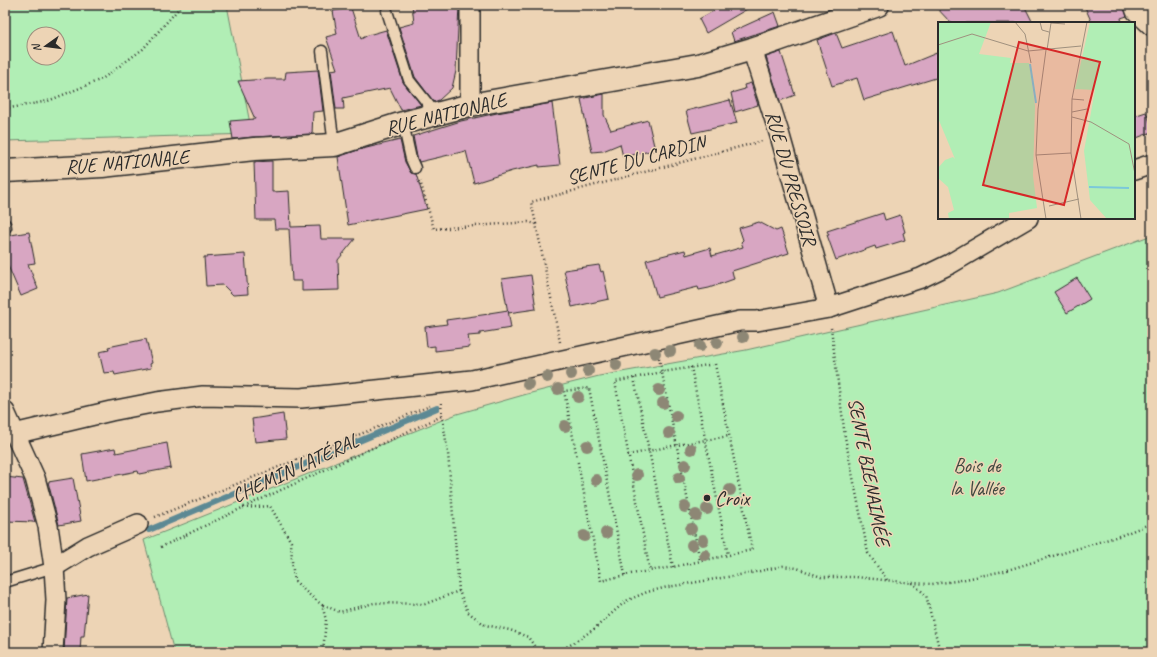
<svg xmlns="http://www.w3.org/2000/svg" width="1157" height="657" font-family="Caveat,sans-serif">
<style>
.green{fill:#b1eeb5;stroke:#6e8c70;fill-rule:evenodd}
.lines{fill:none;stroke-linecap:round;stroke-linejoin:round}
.stream{stroke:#5b8994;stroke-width:6}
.building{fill:#d8a6c2;stroke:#2b2b2b}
.lane-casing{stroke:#2b2b2b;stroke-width:13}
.street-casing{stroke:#2b2b2b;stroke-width:22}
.secondary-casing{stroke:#2b2b2b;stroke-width:25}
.path{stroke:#2b2b2b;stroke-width:2.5;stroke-dasharray:1 3;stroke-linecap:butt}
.lane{stroke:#edd4b5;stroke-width:10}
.street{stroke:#edd4b5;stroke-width:19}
.secondary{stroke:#edd4b5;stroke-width:22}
.tree{fill:#8d8775}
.poi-dot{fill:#2b2b2b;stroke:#edd4b5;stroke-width:1.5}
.labels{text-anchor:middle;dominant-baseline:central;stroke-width:3;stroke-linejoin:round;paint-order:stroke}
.street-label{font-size:20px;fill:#2b2b2b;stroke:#edd4b5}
.park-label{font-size:20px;fill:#3f4840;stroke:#edd4b5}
.poi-label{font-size:20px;fill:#2b2b2b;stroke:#edd4b5;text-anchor:start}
.inset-river{fill:none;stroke:#7bc8da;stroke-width:2}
.inset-road{fill:none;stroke:#9f907e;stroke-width:1}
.view{fill:#d62828;fill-opacity:0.15;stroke:#d62828;stroke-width:2}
.inset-edge{fill:none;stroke:#2b2b2b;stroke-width:2}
</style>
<rect width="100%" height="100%" fill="#edd4b5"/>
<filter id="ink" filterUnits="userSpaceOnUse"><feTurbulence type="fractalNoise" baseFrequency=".025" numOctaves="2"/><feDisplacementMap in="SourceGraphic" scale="8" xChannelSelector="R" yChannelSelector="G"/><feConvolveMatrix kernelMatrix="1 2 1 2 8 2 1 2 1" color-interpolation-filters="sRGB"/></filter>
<g filter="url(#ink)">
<g class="green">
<path d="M5 5H227L252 134 5 141ZM34 34H58V58H34Z"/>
<polygon points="1152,235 1152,652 174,652 144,540 457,414 527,394 599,376 746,350 998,293"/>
</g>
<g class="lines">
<polyline class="stream" points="149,530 437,408"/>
</g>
<g class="building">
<polygon points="412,5 459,5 456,71 452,88 439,100 434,102 415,77 399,27 414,23"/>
<polygon points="724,5 754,5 706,33 699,19"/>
<polygon points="934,5 1024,5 1033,23 951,23"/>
<polygon points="1084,5 1123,5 1127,16 1121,18 1122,23 1092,23"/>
<polygon points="351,8 361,39 368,35 386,30 403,82 421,105 401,110 390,88 343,98 344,109 336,109 331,70 337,69 326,37 337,34 333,11"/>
<polygon points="775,12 780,26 734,41 731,32"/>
<polygon points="893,31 905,66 939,52 939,77 864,100 857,78 832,86 817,40 836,33 842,48"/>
<polygon points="781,52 795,95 780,101 766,57"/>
<polygon points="318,70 323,111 313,112 312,134 253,137 233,139 230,121 255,119 238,81 268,79 285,79 286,72"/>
<polygon points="751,83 758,105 735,112 731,93 745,89 744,85"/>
<polygon points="604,94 604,115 611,130 648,120 655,150 623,157 620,144 603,151 592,152 581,99"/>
<polygon points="730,100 737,123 692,133 686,111"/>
<polygon points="552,103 560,165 539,167 539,165 512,171 474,183 466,151 419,162 417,157 413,136 461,121 497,113"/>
<polygon points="1146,112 1152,127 1152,132 1134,139 1134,116"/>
<polygon points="400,140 405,162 411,173 416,174 427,209 348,225 338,157 358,150"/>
<polygon points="272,161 272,192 289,191 291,227 320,226 321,239 355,239 338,260 339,290 302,291 302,281 292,281 289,229 275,229 274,220 256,220 254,162"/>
<polygon points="883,213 885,220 900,215 905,232 903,233 905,240 876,249 875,246 836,260 827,235 829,235 827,231"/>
<polygon points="759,222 776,231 781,229 789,253 732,271 734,279 709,288 699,290 698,287 657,297 646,260 685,250 686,255 710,248 712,256 743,247 741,242 743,240 739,228"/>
<polygon points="29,232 35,263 28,264 38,289 21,296 5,259 5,236"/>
<polygon points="245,254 248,294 233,295 223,285 206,286 204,257"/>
<polygon points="599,265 601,272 603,271 609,299 572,307 564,270"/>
<polygon points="531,275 536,309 508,313 502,279"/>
<polygon points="1077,278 1090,299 1067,313 1054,292"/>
<polygon points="508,310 511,328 480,333 480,335 468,336 470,347 435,351 435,346 427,347 425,327 447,324 446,320 489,314 489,313"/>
<polygon points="146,339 152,363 150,364 151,368 115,375 114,372 104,373 99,352 109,350 108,347"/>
<polygon points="283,414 286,439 255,442 252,419"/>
<polygon points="167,443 171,468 139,474 138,471 86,481 82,454 115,448 116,453"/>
<polygon points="5,477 23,479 35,522 5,521"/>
<polygon points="73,478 81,521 59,525 48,482"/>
<polygon points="88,594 84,636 81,636 80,652 64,652 67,598"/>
</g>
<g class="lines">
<g class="lane-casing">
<g id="lane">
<polyline points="387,11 409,80 436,114"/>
<polyline points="322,51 334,145"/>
<polyline points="403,123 411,159 415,168"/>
<polyline points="5,224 6,227"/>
<polyline points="5,582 54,567"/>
</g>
</g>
<g class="street-casing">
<g id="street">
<polyline points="1134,5 1136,11 1152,26"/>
<polyline points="752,49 780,136 829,308"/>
<polyline points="470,105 470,5"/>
<polyline points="1134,170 1152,164"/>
<polyline points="5,412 35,478 48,526 54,567 56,600 53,652"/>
<polyline points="14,434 111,411 157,402 203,396 301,398 472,380 740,321 757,321 829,308 921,278 950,264 1028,218"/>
<polyline points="54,567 88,546 138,524"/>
</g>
</g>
<g class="secondary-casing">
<polyline id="secondary" points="5,171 102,166 254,149 334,145 403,123 470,105 698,65 752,49 878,5"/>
</g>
<g class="path">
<polyline points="5,109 48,101 102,79 143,49 182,5"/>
<polyline points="420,181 434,229 528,222 536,224 560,342"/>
<polyline points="536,224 531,202 762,141"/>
<polyline points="831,328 845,437 868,553 887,580"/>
<polyline points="659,358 700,561"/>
<polyline points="691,367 728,555"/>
<polyline points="634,378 673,567"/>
<polyline points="441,403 442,416 448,453 459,591 468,612 485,625 510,630 528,637 538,651 541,652"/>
<polyline points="628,455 677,445 729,436"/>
<polyline points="243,508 270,506 291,542 292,561 294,580 306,592 322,605 326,620 323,652"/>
<polyline points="155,517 430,406"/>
<polyline points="161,547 242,508 442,416"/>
<polyline points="625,575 589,388 564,391 601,581 625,575 673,567 752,550 715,364 662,372 615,382 650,572"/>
<polyline points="912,583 926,595 940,652"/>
<polyline points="323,605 340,612 374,603 425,604 459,591"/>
<polyline points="556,652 572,644 594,629 626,601 647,592 668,587 751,573 783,566 797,568 821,577 856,577 912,583 932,584 956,581 1004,571 1122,535 1152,523"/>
</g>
<use href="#lane" class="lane"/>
<use href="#street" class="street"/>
<use href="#secondary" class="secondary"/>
</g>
<g class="tree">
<circle cx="743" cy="337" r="6"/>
<circle cx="717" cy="343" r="6"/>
<circle cx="700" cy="346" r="6"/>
<circle cx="670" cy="351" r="6"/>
<circle cx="655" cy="353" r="6"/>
<circle cx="616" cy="365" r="6"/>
<circle cx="588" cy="371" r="6"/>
<circle cx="571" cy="374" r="6"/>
<circle cx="547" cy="377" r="6"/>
<circle cx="528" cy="384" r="6"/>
<circle cx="558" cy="389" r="6"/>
<circle cx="659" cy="390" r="6"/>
<circle cx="578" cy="397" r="6"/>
<circle cx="663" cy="403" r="6"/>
<circle cx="676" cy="416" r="6"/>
<circle cx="565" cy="426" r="6"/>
<circle cx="669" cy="433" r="6"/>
<circle cx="587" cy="446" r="6"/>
<circle cx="691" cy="449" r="6"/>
<circle cx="685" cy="465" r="6"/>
<circle cx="637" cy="475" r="6"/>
<circle cx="679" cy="478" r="6"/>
<circle cx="596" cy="480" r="6"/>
<circle cx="730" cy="490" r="6"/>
<circle cx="685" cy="507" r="6"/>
<circle cx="707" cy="509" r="6"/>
<circle cx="696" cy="515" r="6"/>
<circle cx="691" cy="529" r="6"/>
<circle cx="606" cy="533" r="6"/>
<circle cx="584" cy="536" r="6"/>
<circle cx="703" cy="540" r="6"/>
<circle cx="692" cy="545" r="6"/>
<circle cx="705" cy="555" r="6"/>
</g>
</g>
<circle class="poi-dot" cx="707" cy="498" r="4"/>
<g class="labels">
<g class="street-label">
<text transform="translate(446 114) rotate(-14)">RUE NATIONALE</text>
<text transform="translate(636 160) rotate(-15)">SENTE DU CARDIN</text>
<text transform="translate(127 162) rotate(-5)">RUE NATIONALE</text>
<text transform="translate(791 178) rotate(74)">RUE DU PRESSOIR</text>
<text transform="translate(295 468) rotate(-25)">CHEMIN LATÉRAL</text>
<text transform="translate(869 472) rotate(79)">SENTE BIENAIMÉE</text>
</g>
<g class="park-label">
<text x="977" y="465">Bois de<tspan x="977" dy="23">la Vallée</tspan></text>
</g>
<g class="poi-label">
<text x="715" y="498">Croix</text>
</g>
</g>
<g transform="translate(938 22)">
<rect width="197" height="197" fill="#edd4b5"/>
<path d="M0 0H53L41 32 73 36 72 41H91L97 84 95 154 99 186 71 191V197H11L10 191 16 188 10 165 0 156V146L7 138 15 135 17 137 0 96ZM152 0H197V197H169L152 178 146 129 157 68 137 67Z" fill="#b1eeb5"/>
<path class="inset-river" d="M92 42 98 81M151 165 191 166"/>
<path class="inset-road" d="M77 0 87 12 93 41M102 0 104 8 111 10M0 23 34 12 90 29 143 24M108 28 100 87 98 133 108 197M109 28 113 1 127 2M134 77 146 78M134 90 149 87M134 95 153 100 191 122 197 152M98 133 133 131M111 184 141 177M143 197 133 131 134 77 149 0"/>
<path class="view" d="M81 20 162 40 126 183 45 163Z"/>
<rect width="197" height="197" class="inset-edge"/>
</g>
<rect width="1157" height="657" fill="none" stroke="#edd4b5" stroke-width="20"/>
<rect x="10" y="10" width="1137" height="637" fill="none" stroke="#2b2b2b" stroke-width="1.5" filter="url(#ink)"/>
<g transform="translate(46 46) rotate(256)"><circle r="19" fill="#edd4b5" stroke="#9f907e"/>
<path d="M0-3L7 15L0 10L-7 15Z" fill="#2b2b2b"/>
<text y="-6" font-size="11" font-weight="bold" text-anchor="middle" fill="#2b2b2b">N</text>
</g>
</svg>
